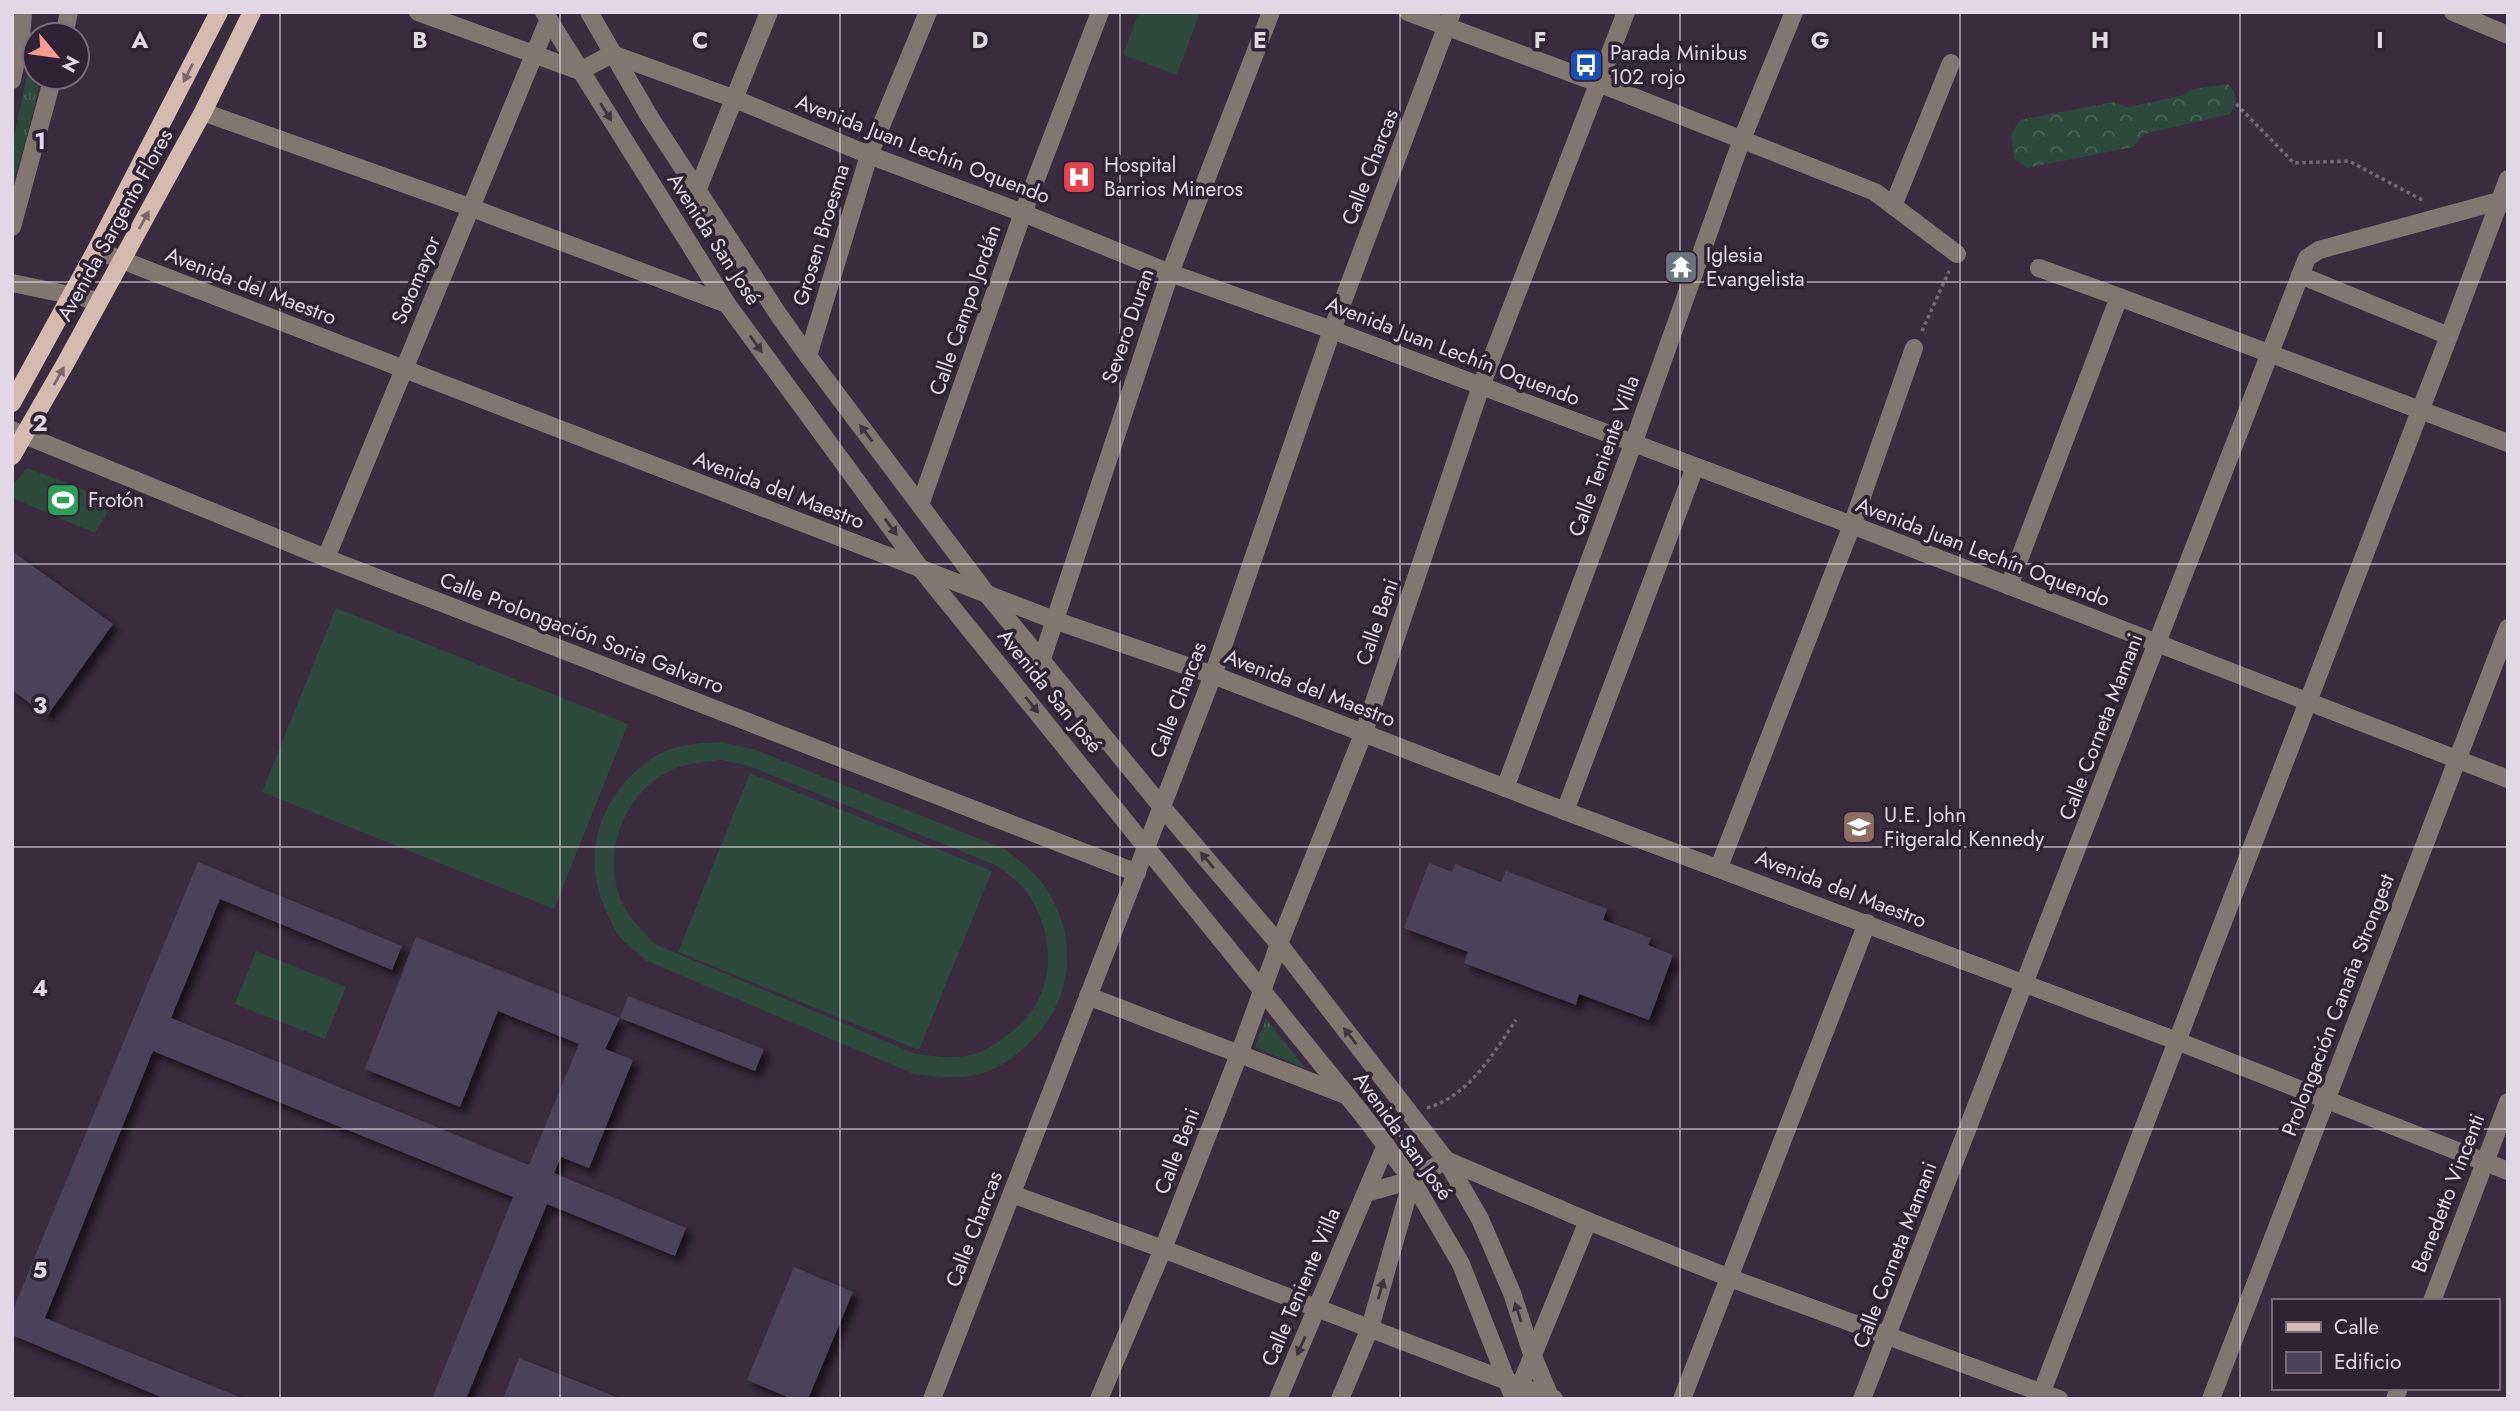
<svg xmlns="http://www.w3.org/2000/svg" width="2520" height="1411" font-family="Jost,sans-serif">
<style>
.grass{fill:url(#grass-tufts)}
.forest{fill:url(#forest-crowns)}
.pitch{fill:#2d493b;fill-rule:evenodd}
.building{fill:#4a425a;filter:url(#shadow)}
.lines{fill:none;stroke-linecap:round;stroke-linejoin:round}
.path{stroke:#75687a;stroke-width:3.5;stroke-dasharray:3.5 3.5;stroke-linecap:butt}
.minor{stroke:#837670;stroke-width:18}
.major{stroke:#d5baaf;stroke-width:18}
.oneway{fill:#7a666b}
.oneway2{fill:#413240}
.grid{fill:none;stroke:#e2d8e5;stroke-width:2;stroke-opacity:0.55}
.labels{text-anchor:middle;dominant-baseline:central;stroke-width:7;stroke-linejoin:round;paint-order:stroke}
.poi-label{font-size:21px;fill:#e2d8e5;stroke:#302134;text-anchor:start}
.street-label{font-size:21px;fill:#e2d8e5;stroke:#302134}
.grid-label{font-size:23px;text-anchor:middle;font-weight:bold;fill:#e2d8e5;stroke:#302134;stroke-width:7;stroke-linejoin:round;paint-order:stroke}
</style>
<defs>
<pattern id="grass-tufts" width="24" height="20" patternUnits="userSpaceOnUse" patternTransform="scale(1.75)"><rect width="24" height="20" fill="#2d493b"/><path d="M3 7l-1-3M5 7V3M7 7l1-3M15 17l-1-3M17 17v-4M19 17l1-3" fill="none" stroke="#4b6257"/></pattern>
<pattern id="forest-crowns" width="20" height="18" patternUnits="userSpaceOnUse" patternTransform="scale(1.75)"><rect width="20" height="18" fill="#2d493b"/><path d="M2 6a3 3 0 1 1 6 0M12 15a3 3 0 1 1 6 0" fill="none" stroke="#4b6257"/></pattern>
<filter id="shadow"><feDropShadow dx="6" dy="6" stdDeviation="3.5" flood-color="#0009"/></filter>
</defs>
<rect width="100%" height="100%" fill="#3a2b3f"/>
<g class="grass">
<polygon points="31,57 35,57 35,77 41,77 28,133 12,185 12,146"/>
<polygon points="1266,1019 1306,1069 1255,1047"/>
</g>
<path class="forest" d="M2228 84C2238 94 2237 103 2230 114L2144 134 2133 147 2027 168 2014 159 2011 134 2020 120 2113 102 2128 107 2184 95 2192 89Z"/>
<g class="pitch">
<polygon points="1139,12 1200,12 1177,75 1123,55"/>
<polygon points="27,468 114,501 95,533 12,498 12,486"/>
<polygon points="336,608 628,724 554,909 262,792"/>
<path d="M722 742 756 750 1005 849C1018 860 1034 871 1044 885 1078 935 1075 993 1035 1037 1020 1053 1004 1066 983 1073 961 1080 936 1077 914 1074L647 961C638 953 627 945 619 936 615 931 612 923 609 917 578 858 599 793 654 757 675 744 698 743 722 742ZM721 760 746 765 998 866C1007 874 1019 882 1026 891 1056 934 1058 992 1016 1028 1003 1039 986 1052 970 1055 952 1059 933 1056 916 1054L657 945C641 930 623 912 617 889 605 842 629 788 674 769 688 763 706 762 721 760Z"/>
<polygon points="750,773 992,871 919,1050 678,952"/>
<polygon points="256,951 346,987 325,1039 235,1004"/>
</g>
<g class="building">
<polygon points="12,551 113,624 47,716 12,690"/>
<polygon points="198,862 402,946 392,970 220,899 171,1018 529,1165 579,1044 498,1011 460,1107 365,1069 416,937 620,1018 605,1049 633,1060 589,1168 561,1157 554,1173 686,1228 675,1256 547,1204 466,1399 432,1399 513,1197 153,1051 45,1318 244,1399 166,1399 12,1335 12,1312"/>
<polygon points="1429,863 1452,872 1455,864 1501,882 1506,871 1607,909 1603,920 1651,938 1648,945 1673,955 1649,1020 1579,994 1576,1005 1464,963 1468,952 1404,928"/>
<polygon points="628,996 764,1049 755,1071 620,1018"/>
<polygon points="794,1267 853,1292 808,1399 792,1399 747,1380"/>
<polygon points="519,1358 621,1399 503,1399"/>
</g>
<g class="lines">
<g class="path">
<polyline points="2236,104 2294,163 2349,161 2424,201"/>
<polyline points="1922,331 1949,271"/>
<path d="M1427 1108C1469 1096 1493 1054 1516 1020"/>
</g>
<g class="minor">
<polyline points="418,12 580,71 612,54 735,99 869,155 1023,213 1170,273 1332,330 1852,525 2508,779"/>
<polyline points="544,12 727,304 921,569 1362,1114 1412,1180 1461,1264 1514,1399"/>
<polyline points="589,12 649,116 778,314 808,356 986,593 1162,807 1279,944 1446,1160 1480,1219 1512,1293 1532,1354 1551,1399"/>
<polyline points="1408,12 1598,83 1875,192 1957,254"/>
<polyline points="2453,12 2508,35"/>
<polyline points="64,35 69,12"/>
<polyline points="12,80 21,37 23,12"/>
<polyline points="203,112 472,208 727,304"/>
<polyline points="697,191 769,12"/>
<polyline points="1893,206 1951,63"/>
<polyline points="12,227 53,77"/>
<polyline points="96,250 1054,620 1213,675 1565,811 2177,1041 2508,1171"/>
<polyline points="2039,268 2119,297"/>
<polyline points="2300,275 2449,336"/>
<polyline points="12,283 99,301"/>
<polyline points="808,356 869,155 928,12"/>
<polyline points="12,430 326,558 1137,873"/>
<polyline points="920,505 1023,213 1100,12"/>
<polyline points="326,558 548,21"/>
<polyline points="2009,586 2119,297 2508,443"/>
<polyline points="1042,659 1170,273 1271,12"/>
<polyline points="1505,788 1633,444 1742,139 1794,12"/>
<polyline points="1565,811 1695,467"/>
<polyline points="1719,867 1852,525 1914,348"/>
<polyline points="1088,996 1343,1094"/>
<polyline points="1366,1193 1412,1180 1446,1160 1588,1221 1730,1278 2059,1399"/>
<polyline points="1012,1194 1163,1249 1554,1399"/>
<polyline points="2432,1301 2508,1102"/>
<polyline points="1516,1396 1588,1221"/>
<polyline points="932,1399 1213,675 1332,330 1452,12"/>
<polyline points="1099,1399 1163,1249 1240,1052 1279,944 1364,732 1481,386 1626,12"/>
<polyline points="1278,1399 1386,1145"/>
<polyline points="1340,1399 1370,1328 1412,1180"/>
<polyline points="1682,1399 1867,923"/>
<polyline points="1862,1399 2307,258 2319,250 2499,201 2508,204"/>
<polyline points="2039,1399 2449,336 2508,179"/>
<polyline points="2211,1399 2508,628"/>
<polyline points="2395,1399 2399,1388"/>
</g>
<g class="major">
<polyline points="12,403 96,250 219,12"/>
<polyline points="12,456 65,364 203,112 252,12"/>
</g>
</g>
<defs><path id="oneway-solid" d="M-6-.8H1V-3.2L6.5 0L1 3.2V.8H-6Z" transform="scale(1.75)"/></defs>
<g class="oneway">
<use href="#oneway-solid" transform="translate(188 73) rotate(117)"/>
<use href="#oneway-solid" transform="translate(144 220) rotate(-61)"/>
<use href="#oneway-solid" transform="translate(59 376) rotate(-61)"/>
</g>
<g class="oneway2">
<use href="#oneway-solid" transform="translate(606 112) rotate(58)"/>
<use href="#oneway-solid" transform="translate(756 344) rotate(54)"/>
<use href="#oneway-solid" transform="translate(866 433) rotate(-127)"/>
<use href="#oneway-solid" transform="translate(891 527) rotate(54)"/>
<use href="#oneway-solid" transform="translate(1032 705) rotate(51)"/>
<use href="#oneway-solid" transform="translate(1207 860) rotate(-130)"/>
<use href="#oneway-solid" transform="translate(1350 1036) rotate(-128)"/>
<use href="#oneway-solid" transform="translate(1381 1289) rotate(-74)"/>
<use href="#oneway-solid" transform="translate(1518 1312) rotate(-108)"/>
<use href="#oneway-solid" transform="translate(1301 1346) rotate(114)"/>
</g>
<path class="grid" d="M280 12V1399M560 12V1399M840 12V1399M1120 12V1399M1400 12V1399M1680 12V1399M1960 12V1399M2240 12V1399M12 282H2508M12 564H2508M12 847H2508M12 1129H2508"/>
<defs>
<g id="bus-square" transform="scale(1.75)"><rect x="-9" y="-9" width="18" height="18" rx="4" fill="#1a4fb4" stroke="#302134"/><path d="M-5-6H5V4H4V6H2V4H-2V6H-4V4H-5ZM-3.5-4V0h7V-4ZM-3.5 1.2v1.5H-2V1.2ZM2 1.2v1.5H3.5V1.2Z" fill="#fff"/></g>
<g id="hospital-square" transform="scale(1.75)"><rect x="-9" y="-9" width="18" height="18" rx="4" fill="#e0444e" stroke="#302134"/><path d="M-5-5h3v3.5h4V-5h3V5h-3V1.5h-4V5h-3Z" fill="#fff"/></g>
<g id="temple-square" transform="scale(1.75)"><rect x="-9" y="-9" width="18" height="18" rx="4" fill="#6b7280" stroke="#302134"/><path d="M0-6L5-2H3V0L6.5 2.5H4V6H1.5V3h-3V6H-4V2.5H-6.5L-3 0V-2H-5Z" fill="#fff"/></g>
<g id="stadium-square" transform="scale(1.75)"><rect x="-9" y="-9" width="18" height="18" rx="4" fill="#2e9e5b" stroke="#302134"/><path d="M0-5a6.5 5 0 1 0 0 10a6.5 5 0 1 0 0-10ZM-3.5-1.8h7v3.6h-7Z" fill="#fff"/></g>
<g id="school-square" transform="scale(1.75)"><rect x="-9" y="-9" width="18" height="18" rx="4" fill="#8d6e63" stroke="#302134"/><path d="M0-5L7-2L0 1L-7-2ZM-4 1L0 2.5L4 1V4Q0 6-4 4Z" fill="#fff"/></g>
</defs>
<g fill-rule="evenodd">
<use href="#bus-square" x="1586" y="65"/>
<use href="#hospital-square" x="1079" y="177"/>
<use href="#temple-square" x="1681" y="267"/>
<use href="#stadium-square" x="63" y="500"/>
<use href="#school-square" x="1859" y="827"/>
</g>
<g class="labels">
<g class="poi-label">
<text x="1610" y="53">Parada Minibus<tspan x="1610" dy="24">102 rojo</tspan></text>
<text x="1104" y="165">Hospital<tspan x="1104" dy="24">Barrios Mineros</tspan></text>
<text x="1706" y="255">Iglesia<tspan x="1706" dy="24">Evangelista</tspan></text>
<text x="88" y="500">Frotón</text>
<text x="1884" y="815">U.E. John<tspan x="1884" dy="24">Fitgerald Kennedy</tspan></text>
</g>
<g class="street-label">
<text transform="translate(923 149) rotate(21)">Avenida Juan Lechín Oquendo</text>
<text transform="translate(1370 167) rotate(-69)">Calle Charcas</text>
<text transform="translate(115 225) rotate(-61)">Avenida Sargento Flores</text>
<text transform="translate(821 235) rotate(-73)">Grosen Broesma</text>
<text transform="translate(714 239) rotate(57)">Avenida San José</text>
<text transform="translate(416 280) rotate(-67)">Sotomayor</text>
<text transform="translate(251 286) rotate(21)">Avenida del Maestro</text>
<text transform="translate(965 310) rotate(-71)">Calle Campo Jordán</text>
<text transform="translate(1128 326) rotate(-71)">Severo Duran</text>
<text transform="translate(1453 351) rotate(21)">Avenida Juan Lechín Oquendo</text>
<text transform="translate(1604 456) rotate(-70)">Calle Teniente Villa</text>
<text transform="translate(779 490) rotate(21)">Avenida del Maestro</text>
<text transform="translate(1983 552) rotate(21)">Avenida Juan Lechín Oquendo</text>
<text transform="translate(1377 622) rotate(-71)">Calle Beni</text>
<text transform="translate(582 633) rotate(21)">Calle Prolongación Soria Galvarro</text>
<text transform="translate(1310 688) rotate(21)">Avenida del Maestro</text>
<text transform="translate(1050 691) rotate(51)">Avenida San José</text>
<text transform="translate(1178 700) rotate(-69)">Calle Charcas</text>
<text transform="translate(2101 727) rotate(-69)">Calle Corneta Mamani</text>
<text transform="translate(1841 889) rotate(21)">Avenida del Maestro</text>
<text transform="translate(2338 1005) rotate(-69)">Prolongación Canaña Strongest</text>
<text transform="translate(1403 1136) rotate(54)">Avenida San José</text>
<text transform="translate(1177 1151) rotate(-69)">Calle Beni</text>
<text transform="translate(2448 1193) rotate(-69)">Benedetto Vincenti</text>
<text transform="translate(974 1229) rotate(-69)">Calle Charcas</text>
<text transform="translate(1895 1255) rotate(-69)">Calle Corneta Mamani</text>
<text transform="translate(1301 1287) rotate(-67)">Calle Teniente Villa</text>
</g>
</g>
<g class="grid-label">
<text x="140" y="48">A</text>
<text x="420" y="48">B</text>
<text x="700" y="48">C</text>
<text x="980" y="48">D</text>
<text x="1260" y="48">E</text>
<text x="1540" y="48">F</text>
<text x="1820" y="48">G</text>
<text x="2100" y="48">H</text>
<text x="2380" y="48">I</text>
<text x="40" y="149">1</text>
<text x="40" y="431">2</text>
<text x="40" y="713">3</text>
<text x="40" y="996">4</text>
<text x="40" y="1278">5</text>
</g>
<rect width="2520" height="1411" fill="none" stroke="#e2d8e5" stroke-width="28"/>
<rect x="2272" y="1299" width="228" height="91" fill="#302134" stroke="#776a7b" stroke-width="2"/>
<rect x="2286" y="1322" width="35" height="10" fill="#d5baaf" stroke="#776a7b" stroke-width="2"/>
<text x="2334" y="1334" font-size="21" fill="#e2d8e5">Calle</text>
<rect x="2286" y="1352" width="35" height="21" fill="#4a425a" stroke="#776a7b" stroke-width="2"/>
<text x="2334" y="1369" font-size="21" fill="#e2d8e5">Edificio</text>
<g transform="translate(56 56) rotate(119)"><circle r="33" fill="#302134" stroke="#776a7b" stroke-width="2"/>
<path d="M0-5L12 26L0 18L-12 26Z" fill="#f59c93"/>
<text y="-10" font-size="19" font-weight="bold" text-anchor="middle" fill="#e2d8e5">N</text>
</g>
</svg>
